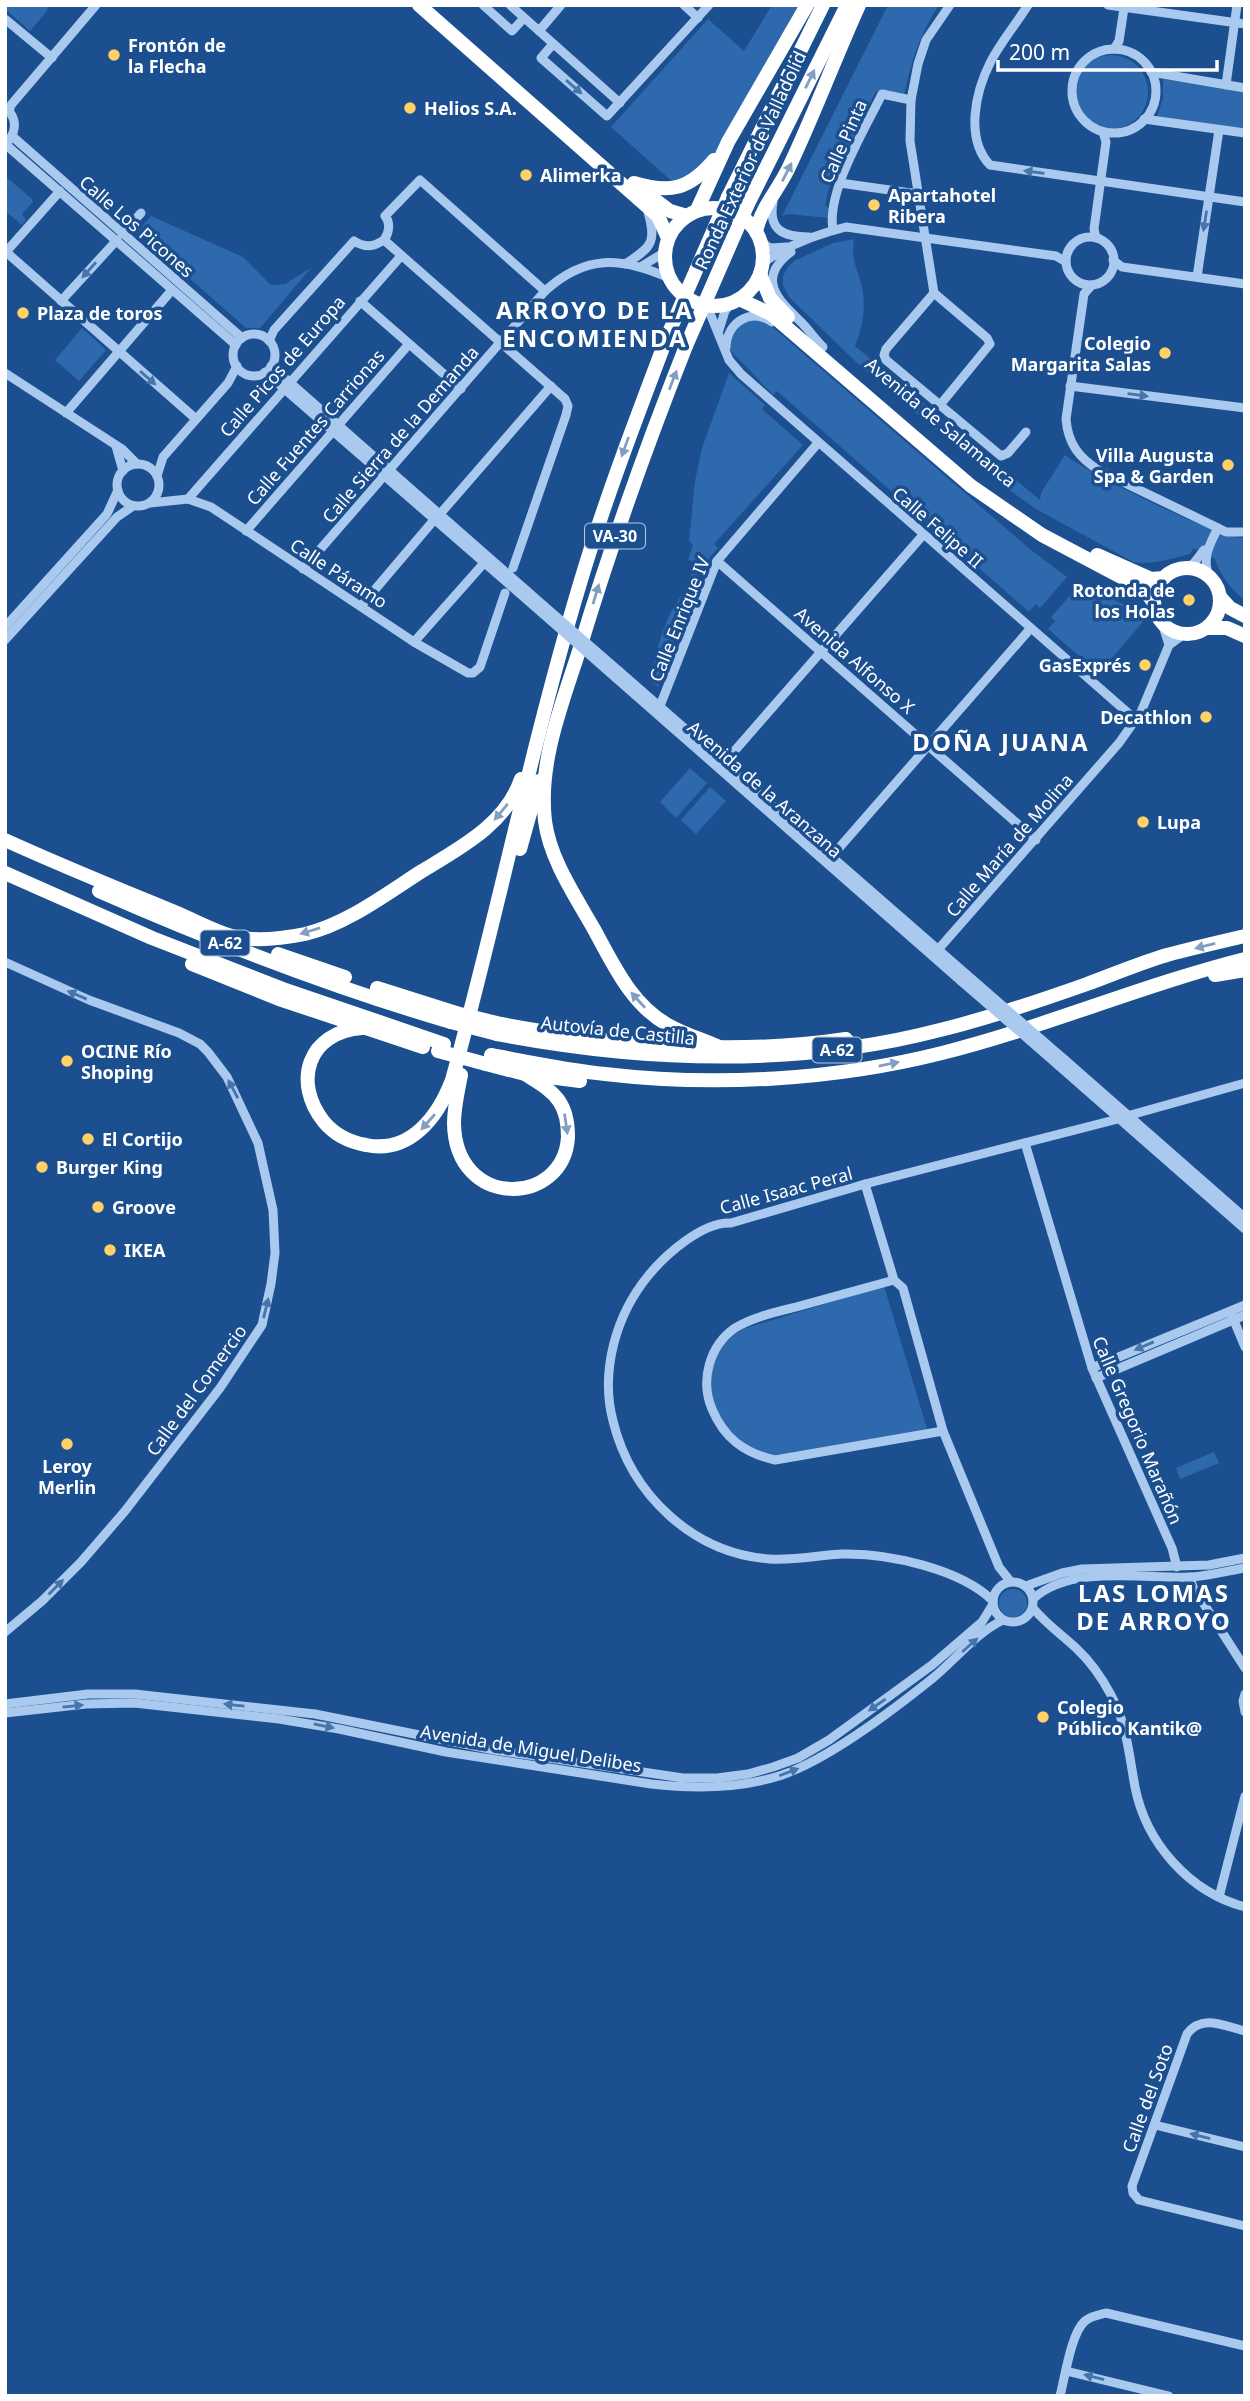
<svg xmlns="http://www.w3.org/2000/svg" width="1250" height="2401" font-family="'Noto Sans',sans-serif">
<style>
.green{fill:#2e69ad}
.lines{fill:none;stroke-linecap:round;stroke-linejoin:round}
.minor{stroke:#a9c9ee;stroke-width:9}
.highway{stroke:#fff;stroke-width:14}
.minor-bridge{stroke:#a9c9ee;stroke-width:9}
.highway-bridge{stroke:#fff;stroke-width:14}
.oneway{fill:#829ec1}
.oneway2{fill:#4674ac}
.poi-dot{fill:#ffd166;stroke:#1b4f8f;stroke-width:2.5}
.labels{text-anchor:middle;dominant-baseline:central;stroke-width:7;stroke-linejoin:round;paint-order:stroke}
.shield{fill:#1b4f8f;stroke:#bbcadd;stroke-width:2}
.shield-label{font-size:16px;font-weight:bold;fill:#fff}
.poi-label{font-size:18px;font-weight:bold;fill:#fff;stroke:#1b4f8f;text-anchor:start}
.street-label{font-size:18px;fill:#fff;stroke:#1b4f8f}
.district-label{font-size:24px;font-weight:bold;letter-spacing:2px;fill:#fff;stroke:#1b4f8f}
</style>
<rect width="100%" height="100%" fill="#1b4f8f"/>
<g class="green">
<polygon points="5,5 49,5 47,11 30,31 5,9"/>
<polygon points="772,5 804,5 726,140 706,167 676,185 611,127 708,19 744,51"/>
<path d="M888 5H939C920 33 911 63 904 95L876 91 829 188 825 205 829 209 828 218 789 214 782 216Z"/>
<circle cx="1111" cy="92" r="37"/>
<polygon points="1163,79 1245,91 1245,129 1157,117 1163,98"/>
<polygon points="5,176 31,198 33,202 22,214 26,220 22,225 5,211"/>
<polygon points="151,216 243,257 271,285 285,284 311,268 260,328 246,328 137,232"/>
<path d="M854 239C851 263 857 265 862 287 866 308 863 326 855 346L1040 500 1041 493 1065 455C1086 472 1221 540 1245 538V600C1232 591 1219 574 1215 559L1193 548 1190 554C1171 559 1152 565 1133 562L1036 509 991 477 855 361 789 297 783 285V276L787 268 794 261 833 243Z"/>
<path d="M757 319 768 323 1031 550 1067 577 1040 608 1036 604 1029 612 777 391 773 395 728 348C732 327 737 324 757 319Z"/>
<polygon points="82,328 106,350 79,381 55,360"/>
<path d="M729 373 765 405 762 409 803 445 714 544 718 548 710 557 707 566 701 565 658 687 649 680C655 659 660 636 669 616 677 600 695 581 692 561L688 560 693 545 689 541 695 481 702 448Z"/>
<polygon points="1080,584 1148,616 1099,673 1048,629 1055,621 1051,617"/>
<polygon points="690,768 707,783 676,818 660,802"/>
<polygon points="710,787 726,801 696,834 681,820"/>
<path d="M884 1286 929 1435 776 1457C769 1455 761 1454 754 1452 748 1449 742 1443 737 1438 700 1408 700 1354 743 1329Z"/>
<polygon points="1214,1452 1219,1463 1180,1479 1176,1468"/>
<circle cx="1013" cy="1603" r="14"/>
</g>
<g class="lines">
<g class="minor">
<polyline points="483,5 512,31 524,18"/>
<polyline points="510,5 620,103"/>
<polyline points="684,5 698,18"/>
<path d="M1028 5C1016 24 1001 42 991 61 975 92 965 139 990 165L1245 202"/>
<polyline points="1108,5 1245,24"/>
<polyline points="5,19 52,58"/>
<polyline points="539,31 561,5"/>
<polyline points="553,44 541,58 607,116 709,5"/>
<polyline points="1114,49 1119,41 1124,8"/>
<circle cx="1114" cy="91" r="42"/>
<polyline points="1151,72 1245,88"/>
<polyline points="1226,85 1237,5"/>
<path d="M7 109C16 118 17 129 9 140"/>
<polyline points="9,111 11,105 96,5"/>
<polyline points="1144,119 1245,133"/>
<polyline points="12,136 242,338"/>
<polyline points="5,144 236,345"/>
<polyline points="840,183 918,194"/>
<path d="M773 202C768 230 783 237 809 237"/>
<path d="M833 230C826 192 865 129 882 94L911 100"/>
<polyline points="122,234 141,213"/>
<circle cx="1090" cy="261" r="24"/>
<polyline points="1096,238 1094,229 1106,142 1103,132"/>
<polyline points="384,240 565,399 568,406 566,415 513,568"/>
<polyline points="761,242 770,248 787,247"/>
<polyline points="5,251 196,419"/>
<path d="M791 252C756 278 777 299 801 322 809 330 815 339 823 347"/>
<polyline points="5,253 60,191"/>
<polyline points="1113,260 1122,267 1245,284"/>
<path d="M763 263C786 246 818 234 846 227L1056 256 1066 262"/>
<path d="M625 264C653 247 657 241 647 209"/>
<polyline points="642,266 665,252"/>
<polyline points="1197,277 1219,130"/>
<path d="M1091 286 1084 294 1066 419C1068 444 1079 458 1100 471L1214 526 1226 532H1245"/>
<polyline points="934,293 886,349 884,355 886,360 1001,456 1008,453 1026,432"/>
<polyline points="61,301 117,240"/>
<polyline points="360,301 461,389"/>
<polyline points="707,306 729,360 741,374 1136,720"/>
<polyline points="719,330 725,311 731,303"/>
<circle cx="254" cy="355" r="21"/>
<path d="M269 341 274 330 354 241C365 248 373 247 384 240 389 233 391 223 385 216L420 180 545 291"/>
<path d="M726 347C727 323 750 307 772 322"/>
<polyline points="271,366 544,606"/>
<polyline points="265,372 541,612"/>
<polyline points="5,373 122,449 137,464"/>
<polyline points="1070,386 1245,408"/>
<polyline points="940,405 990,344 987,338 934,293 910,141 911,100 918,64 926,40 950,5"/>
<polyline points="66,413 172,290"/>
<polyline points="116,446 123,471"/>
<circle cx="138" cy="485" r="21"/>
<polyline points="157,476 163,457 228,383 237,366"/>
<polyline points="188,499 401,256"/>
<polyline points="150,503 188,499 211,507 414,642 468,673 473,673 480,667 505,593"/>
<polyline points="440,514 551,386"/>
<polyline points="246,531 409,344"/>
<polyline points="717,561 1036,840"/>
<polyline points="1186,568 1194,563 1204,550"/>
<path d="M303 569 545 291C586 254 621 257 669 278"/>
<path d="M1209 577C1202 558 1209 545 1218 528"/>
<polyline points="361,606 434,520"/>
<polyline points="1162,623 1169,645"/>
<polyline points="5,627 107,514 118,490"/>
<polyline points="5,640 117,517 133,506"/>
<polyline points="414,642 484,563"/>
<polyline points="620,672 966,974"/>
<polyline points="616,678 961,981"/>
<polyline points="658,711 717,561 818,443"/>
<polyline points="724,763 923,535"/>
<polyline points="832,856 1030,629"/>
<polyline points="936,952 1119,743 1141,712 1169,645 1184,634"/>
<polyline points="5,962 89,1000 179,1033 200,1044 208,1052 227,1077 258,1143 273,1210 275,1253 271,1284 262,1325 220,1388 125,1511 81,1562 42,1601 5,1632"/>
<polyline points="1065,1060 1245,1218"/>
<polyline points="1058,1065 1245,1229"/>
<polyline points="1127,1116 1245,1083"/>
<polyline points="1025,1143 1092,1368 1172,1548 1177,1567"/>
<polyline points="865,1184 894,1280 903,1288 943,1431 999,1567 1011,1582"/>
<path d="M894 1280C861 1289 829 1298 796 1307 776 1312 753 1317 735 1328 709 1346 700 1381 712 1409 724 1438 744 1453 775 1460L943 1431"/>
<polyline points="1232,1316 1245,1347"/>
<polyline points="1092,1368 1245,1305"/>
<polyline points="1096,1378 1245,1315"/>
<polyline points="1190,1577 1193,1587 1245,1668"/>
<circle cx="1013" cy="1602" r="20"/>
<polyline points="1026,1586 1062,1573 1082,1569 1209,1565 1245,1558"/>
<path d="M1033 1599C1071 1564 1144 1579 1191 1577 1209 1576 1227 1571 1245 1568"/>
<path d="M993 1601C961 1569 888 1553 843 1554 819 1555 794 1561 769 1559 692 1553 631 1494 613 1421 600 1371 616 1315 648 1276 665 1255 703 1221 731 1223L865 1184 1118 1119"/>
<path d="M1033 1608C1046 1624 1061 1634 1076 1648 1090 1661 1102 1678 1111 1695 1127 1724 1129 1755 1135 1787 1146 1843 1189 1892 1245 1907"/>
<polyline points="1245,1694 1243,1701 1245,1712"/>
<polyline points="5,1704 88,1694 135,1694 315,1714 494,1750 683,1778 717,1778 748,1774 773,1767 798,1758 829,1740 932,1665 982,1622 993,1604"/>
<path d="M5 1713 86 1704 134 1703 279 1719 339 1729 446 1752 651 1784C694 1789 737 1789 779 1776 827 1761 893 1710 933 1678 956 1659 976 1633 1003 1620"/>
<polyline points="1219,1897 1245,1796"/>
<path d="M1245 2031C1224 2026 1202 2014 1187 2034L1132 2186 1133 2193 1139 2200 1245 2226"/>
<polyline points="1155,2125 1245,2147"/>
<polyline points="1066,2371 1169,2396"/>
<path d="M1060 2396C1065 2377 1071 2333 1085 2321 1091 2316 1098 2315 1106 2313L1245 2346"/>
</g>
<g class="highway">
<polyline points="419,5 658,216 668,238"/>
<path d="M634 183C670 194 690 189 714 160"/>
<polyline points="646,193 670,211 687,216"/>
<polyline points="728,197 823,5"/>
<polyline points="747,206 847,5"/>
<circle cx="714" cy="257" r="49"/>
<polyline points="697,210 728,142 807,5"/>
<path d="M756 232C761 207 780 188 790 165 815 112 835 58 859 5"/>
<polyline points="760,274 770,298 788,317"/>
<polyline points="739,299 771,314 971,486 1042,535 1144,589 1154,603"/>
<path d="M686 346C646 447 610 548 579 651 562 704 538 763 545 821 550 860 576 897 595 931 614 966 632 1005 668 1025 684 1034 701 1039 717 1046"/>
<polyline points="1097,555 1151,579 1164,578"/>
<circle cx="1187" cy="601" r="33"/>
<polyline points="1220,597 1230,608 1245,616"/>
<polyline points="1207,628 1227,628 1245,636"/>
<path d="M5 840C62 866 119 889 177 913 194 920 225 937 241 938 262 941 285 938 305 934 347 924 386 894 422 871 460 848 506 824 521 779"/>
<polyline points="520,849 539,781"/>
<polyline points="5,873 152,938 283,989 444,1044"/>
<path d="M99 891C213 941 331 987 451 1022"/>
<polyline points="278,954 345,977"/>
<polyline points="192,964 279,999 423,1047"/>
<polyline points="1215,975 1245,970"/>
<polyline points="377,988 456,1013"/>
<path d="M501 1024C615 1045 731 1056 846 1039"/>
<path d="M362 1028C308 1032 292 1082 324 1122 335 1135 349 1142 366 1145 410 1154 438 1117 452 1080 499 910 533 736 585 567 609 489 638 414 667 337"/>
<path d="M497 1034C644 1062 794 1068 940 1030 990 1018 1039 1001 1087 984 1114 974 1140 963 1167 955 1193 948 1219 942 1245 936"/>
<path d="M491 1055C529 1062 567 1070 605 1074 715 1087 835 1080 942 1053 1045 1027 1142 985 1245 959"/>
<polyline points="486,1064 525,1074 580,1081"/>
<path d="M461 1075C458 1091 454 1107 454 1123 455 1210 564 1207 568 1137 568 1124 566 1111 559 1101 551 1089 537 1082 525 1074"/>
</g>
<g class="minor-bridge">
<polyline points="544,606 620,672"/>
<polyline points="541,612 616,678"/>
<polyline points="966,974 1065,1060"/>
<polyline points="961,981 1058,1065"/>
</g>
<g class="highway-bridge">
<polyline points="667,337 728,197"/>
<polyline points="686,346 747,206"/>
<polyline points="456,1013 501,1024"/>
<polyline points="451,1022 497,1034"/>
<polyline points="438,1051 486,1064"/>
</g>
</g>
<defs><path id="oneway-solid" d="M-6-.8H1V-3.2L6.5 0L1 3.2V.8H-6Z" transform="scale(1.75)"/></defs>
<g class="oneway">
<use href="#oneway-solid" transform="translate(810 79) rotate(-64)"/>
<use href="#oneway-solid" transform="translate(787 172) rotate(-63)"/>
<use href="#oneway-solid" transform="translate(673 380) rotate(-69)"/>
<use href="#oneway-solid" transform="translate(625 447) rotate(110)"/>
<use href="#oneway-solid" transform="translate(596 594) rotate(-73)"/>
<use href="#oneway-solid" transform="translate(501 812) rotate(130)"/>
<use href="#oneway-solid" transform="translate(310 931) rotate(163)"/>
<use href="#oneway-solid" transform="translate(1205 946) rotate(166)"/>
<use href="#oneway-solid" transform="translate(638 1000) rotate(-132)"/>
<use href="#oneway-solid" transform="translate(889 1064) rotate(-11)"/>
<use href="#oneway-solid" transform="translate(428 1122) rotate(132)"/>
<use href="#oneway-solid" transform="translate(566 1124) rotate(82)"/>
</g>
<g class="oneway2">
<use href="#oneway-solid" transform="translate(574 87) rotate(41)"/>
<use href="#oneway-solid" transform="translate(1034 172) rotate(-172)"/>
<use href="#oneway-solid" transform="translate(1205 221) rotate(99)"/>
<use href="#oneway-solid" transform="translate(89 270) rotate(132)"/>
<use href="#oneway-solid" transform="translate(148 378) rotate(41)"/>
<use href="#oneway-solid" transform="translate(1138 395) rotate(7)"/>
<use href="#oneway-solid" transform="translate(77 995) rotate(-157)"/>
<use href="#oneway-solid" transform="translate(233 1089) rotate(-118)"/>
<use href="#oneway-solid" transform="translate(266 1308) rotate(-76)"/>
<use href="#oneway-solid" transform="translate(1144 1346) rotate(157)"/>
<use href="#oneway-solid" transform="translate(56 1587) rotate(-45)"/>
<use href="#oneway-solid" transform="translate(970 1645) rotate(-42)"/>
<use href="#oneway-solid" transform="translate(234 1705) rotate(-174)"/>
<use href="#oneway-solid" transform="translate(877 1705) rotate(145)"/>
<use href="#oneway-solid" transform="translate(73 1706) rotate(-6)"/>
<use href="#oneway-solid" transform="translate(324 1726) rotate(11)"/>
<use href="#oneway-solid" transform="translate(789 1772) rotate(-21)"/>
<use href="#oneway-solid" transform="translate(1200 2136) rotate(-166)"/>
<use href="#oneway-solid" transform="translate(1094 2377) rotate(-166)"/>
</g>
<g class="poi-dot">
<circle cx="114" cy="55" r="7"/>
<circle cx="410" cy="108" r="7"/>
<circle cx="526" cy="175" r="7"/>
<circle cx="874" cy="205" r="7"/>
<circle cx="23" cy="313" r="7"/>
<circle cx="1165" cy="353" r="7"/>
<circle cx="1228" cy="465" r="7"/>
<circle cx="1189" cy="600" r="7"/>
<circle cx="1145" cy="665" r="7"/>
<circle cx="1206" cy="717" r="7"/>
<circle cx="1143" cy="822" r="7"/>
<circle cx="67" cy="1061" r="7"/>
<circle cx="88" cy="1139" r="7"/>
<circle cx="42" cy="1167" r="7"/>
<circle cx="98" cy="1207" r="7"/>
<circle cx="110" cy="1250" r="7"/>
<circle cx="67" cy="1444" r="7"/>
<circle cx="1043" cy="1717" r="7"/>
</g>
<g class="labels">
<g class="shield">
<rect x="585" y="523.5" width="60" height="25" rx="5"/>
<rect x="200.5" y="930.5" width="49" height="25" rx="5"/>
<rect x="812.5" y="1037.5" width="49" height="25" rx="5"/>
</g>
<g class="shield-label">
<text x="615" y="536">VA-30</text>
<text x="225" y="943">A-62</text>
<text x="837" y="1050">A-62</text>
</g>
<g class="poi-label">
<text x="128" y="45">Frontón de<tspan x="128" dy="21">la Flecha</tspan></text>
<text x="424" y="108">Helios S.A.</text>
<text x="540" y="175">Alimerka</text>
<text x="888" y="195">Apartahotel<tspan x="888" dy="21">Ribera</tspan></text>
<text x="37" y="313">Plaza de toros</text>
<text x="1151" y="343" text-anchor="end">Colegio<tspan x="1151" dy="21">Margarita Salas</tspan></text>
<text x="1214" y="455" text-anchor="end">Villa Augusta<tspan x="1214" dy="21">Spa &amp; Garden</tspan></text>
<text x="1175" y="590" text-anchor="end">Rotonda de<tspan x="1175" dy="21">los Holas</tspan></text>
<text x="1131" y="665" text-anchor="end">GasExprés</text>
<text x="1192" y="717" text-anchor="end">Decathlon</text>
<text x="1157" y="822">Lupa</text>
<text x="81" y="1051">OCINE Río<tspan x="81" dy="21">Shoping</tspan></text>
<text x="102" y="1139">El Cortijo</text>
<text x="56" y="1167">Burger King</text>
<text x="112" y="1207">Groove</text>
<text x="124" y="1250">IKEA</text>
<text x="67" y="1466" text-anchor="middle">Leroy<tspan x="67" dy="21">Merlin</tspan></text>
<text x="1057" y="1707">Colegio<tspan x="1057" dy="21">Público Kantik@</tspan></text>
</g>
<g class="street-label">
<text transform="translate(843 141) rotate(-66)">Calle Pinta</text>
<text transform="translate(750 160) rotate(-65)">Ronda Exterior de Valladolid</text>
<text transform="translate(137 226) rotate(41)">Calle Los Picones</text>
<text transform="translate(282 366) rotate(-49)">Calle Picos de Europa</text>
<text transform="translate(941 422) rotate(40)">Avenida de Salamanca</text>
<text transform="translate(315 427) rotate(-49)">Calle Fuentes Carrionas</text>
<text transform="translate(400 434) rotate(-49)">Calle Sierra de la Demanda</text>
<text transform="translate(938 527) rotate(41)">Calle Felipe II</text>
<text transform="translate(339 573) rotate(33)">Calle Páramo</text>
<text transform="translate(679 619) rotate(-68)">Calle Enrique IV</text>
<text transform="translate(855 660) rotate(41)">Avenida Alfonso X</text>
<text transform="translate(765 789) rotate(41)">Avenida de la Aranzana</text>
<text transform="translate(1009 845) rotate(-49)">Calle María de Molina</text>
<text transform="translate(618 1030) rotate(6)">Autovía de Castilla</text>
<text transform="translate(786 1190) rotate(-15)">Calle Isaac Peral</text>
<text transform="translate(196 1390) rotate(-54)">Calle del Comercio</text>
<text transform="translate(1138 1430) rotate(67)">Calle Gregorio Marañón</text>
<text transform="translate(531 1748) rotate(9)">Avenida de Miguel Delibes</text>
<text transform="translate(1147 2098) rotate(-70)">Calle del Soto</text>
</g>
<g class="district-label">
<text x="595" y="309">ARROYO DE LA<tspan x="595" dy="28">ENCOMIENDA</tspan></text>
<text x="1001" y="741">DOÑA JUANA</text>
<text x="1154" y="1592">LAS LOMAS<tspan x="1154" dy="28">DE ARROYO</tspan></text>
</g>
</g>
<rect width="1250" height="2401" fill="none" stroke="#ffffff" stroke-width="14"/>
<path d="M998 60v10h219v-10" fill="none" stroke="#ffffff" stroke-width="3.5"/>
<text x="1009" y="60" font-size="21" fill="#ffffff" stroke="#1b4f8f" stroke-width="5" paint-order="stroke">200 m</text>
</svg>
